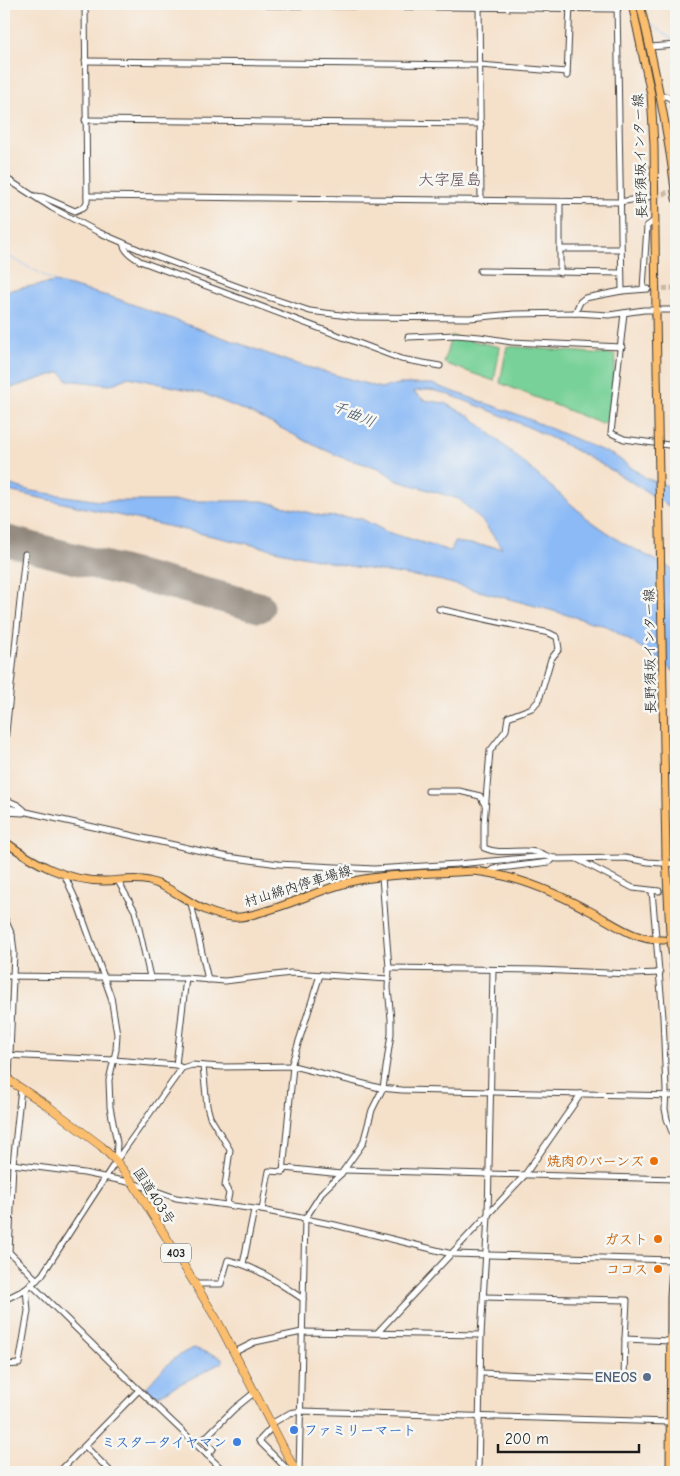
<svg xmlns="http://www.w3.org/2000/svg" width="680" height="1476" font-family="'Comic Neue','Klee One',sans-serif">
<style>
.green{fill:#78d198;stroke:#4a765a}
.water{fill:#8bbaf6;stroke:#546b89}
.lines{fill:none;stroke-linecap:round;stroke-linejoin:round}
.stream{stroke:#8bbaf6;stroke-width:1}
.runway{stroke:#887e72;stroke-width:31}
.minor-tunnel{stroke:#cab9a6;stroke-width:5;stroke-dasharray:5 2.5;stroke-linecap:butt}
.minor-casing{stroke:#3d3936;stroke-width:7}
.major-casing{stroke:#3d3936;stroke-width:9}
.highway-casing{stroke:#3d3936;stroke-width:9}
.minor{stroke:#fff;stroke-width:5}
.major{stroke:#fbbe6e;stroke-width:7}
.highway{stroke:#fbbe6e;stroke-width:8}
.major-bridge-casing{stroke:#3d3936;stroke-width:9;stroke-linecap:butt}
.major-bridge{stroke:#fbbe6e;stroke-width:7}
.food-dot{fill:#e8710a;stroke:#f6f6f2;stroke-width:2}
.service-dot{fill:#5c6f8a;stroke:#f6f6f2;stroke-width:2}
.shop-dot{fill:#3f7fe0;stroke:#f6f6f2;stroke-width:2}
.labels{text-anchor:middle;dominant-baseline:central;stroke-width:5;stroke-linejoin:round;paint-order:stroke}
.shield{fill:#f6f6f2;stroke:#5d5d5c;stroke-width:1}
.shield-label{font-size:12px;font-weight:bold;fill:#1c1c1c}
.street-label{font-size:14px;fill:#1c1c1c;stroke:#f6f6f2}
.food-label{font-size:14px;font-weight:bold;fill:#c56008;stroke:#f6f6f2;text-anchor:end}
.service-label{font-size:14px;font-weight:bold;fill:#4e5e75;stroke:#f6f6f2;text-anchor:end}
.shop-label{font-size:14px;font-weight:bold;fill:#366cbe;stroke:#f6f6f2;text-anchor:start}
.water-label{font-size:15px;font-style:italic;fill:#435368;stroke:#f6f6f2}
.quarter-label{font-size:16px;fill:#634f56;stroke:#f6f6f2}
</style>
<rect width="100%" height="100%" fill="#f6f6f2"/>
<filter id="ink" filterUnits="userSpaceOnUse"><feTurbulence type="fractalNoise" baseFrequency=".02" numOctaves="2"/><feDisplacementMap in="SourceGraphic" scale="10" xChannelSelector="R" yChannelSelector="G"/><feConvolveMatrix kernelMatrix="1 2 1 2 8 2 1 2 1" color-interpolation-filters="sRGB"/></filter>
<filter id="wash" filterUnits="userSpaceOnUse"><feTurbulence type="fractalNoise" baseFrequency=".0096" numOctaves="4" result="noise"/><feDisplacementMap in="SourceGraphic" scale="20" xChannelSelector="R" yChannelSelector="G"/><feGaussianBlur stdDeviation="1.12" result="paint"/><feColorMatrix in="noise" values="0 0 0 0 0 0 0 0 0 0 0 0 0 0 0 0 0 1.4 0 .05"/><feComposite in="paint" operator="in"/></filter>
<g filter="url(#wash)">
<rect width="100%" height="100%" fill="#f5e0c9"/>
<g class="green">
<polygon points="451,336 500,347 494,381 444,363"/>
<polygon points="507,346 616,355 609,421 602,424 500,383"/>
</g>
<g class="water">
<path d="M55 282 115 298 290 362 381 388 399 384H432L519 415 615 456 646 478 676 489V511C616 470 554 436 486 409 473 404 440 390 428 390 423 390 418 391 413 392L424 400 444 403 470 416 587 518 621 542 676 571V673L647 651 606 626 543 608 438 580 343 565 4 490V483L31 491 100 501H263L322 516 360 518 387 532 450 551 455 542 502 548 483 522 459 499 398 481 379 468 343 458 312 444 255 415 202 393 129 377 110 385 67 380 61 372 4 390V291Z"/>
<path d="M194 1348 222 1358 223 1362 155 1397 146 1388C161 1371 172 1356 194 1348Z"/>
</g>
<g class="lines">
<g class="stream">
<polyline points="649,23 655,27"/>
<polyline points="657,28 676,42"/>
<polyline points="4,254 56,282"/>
<polyline points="64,1472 88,1470 97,1472"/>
</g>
<polyline class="runway" points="4,540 259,607"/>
</g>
</g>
<g filter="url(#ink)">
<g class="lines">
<g class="minor-tunnel">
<polyline points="648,197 676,191"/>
<polyline points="648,289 676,288"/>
<polyline points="659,891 676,892"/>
</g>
<g class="minor-casing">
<g id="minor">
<polyline points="479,4 481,201"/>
<polyline points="617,4 622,291"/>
<polyline points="266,5 618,9"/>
<polyline points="650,47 676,45"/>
<polyline points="85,61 480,65 567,72"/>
<polyline points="567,76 570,4"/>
<polyline points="660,97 666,96 673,100 676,121"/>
<polyline points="85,120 481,124"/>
<polyline points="4,177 52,208 98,232 147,253 247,290 310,311 356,317 470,318 514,314 575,313 609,315 644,310 676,310"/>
<polyline points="36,196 43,197 75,211 84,207 87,202 85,4"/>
<polyline points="87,196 620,202 648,197"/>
<path d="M123 243C125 252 132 256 140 261L401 359 440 366"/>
<polyline points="560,249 621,249"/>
<polyline points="480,271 621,273"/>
<polyline points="560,273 560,202"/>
<polyline points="643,289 647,226 655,220"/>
<polyline points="575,313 580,302 585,298 622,291 648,289"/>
<polyline points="624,313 611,433 624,439 676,446"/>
<polyline points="408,337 456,335 480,337 512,342 622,347"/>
<path d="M439 609 549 633 557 637 559 649 551 659 539 700 532 708 508 717 506 730 490 751 484 824V848C504 857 527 845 547 856"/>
<polyline points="4,751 25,554"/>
<polyline points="428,791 459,791 480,796 485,805"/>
<polyline points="4,799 18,805 24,810"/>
<polyline points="4,807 228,857 278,864 374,869 458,864 547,856 557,859 625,858 648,862 676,864"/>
<polyline points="4,812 23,813"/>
<polyline points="577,859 633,888 659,891"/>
<polyline points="489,872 493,869 549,862 555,858"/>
<polyline points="65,876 78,905 111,997 117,1034 116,1050 109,1080 110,1107 117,1143 116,1161"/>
<polyline points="118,881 135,911 150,977"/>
<polyline points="652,891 663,1017 666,1090 665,1109 667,1119 676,1142"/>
<polyline points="191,903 208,980"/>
<polyline points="4,917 12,935 14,952 9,1080"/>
<polyline points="4,935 12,935"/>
<polyline points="389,968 539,970 630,974 660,973"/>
<polyline points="4,976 186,978 225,981 291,973 389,979"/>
<polyline points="4,1055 114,1060 176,1065 182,1068 192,1065 222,1067 293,1066 380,1088 402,1090 676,1096"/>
<polyline points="176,1065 186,978"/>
<polyline points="203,1066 207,1106 210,1117 230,1150 225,1186 229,1193 227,1204"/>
<polyline points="291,1066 320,975"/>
<polyline points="21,1088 13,1164 9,1252 37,1280"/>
<polyline points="4,1163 84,1173 133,1183 176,1198 262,1210 335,1225 452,1254 673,1260"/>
<polyline points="284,1168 341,1174"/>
<polyline points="344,1170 676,1179"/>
<polyline points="262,1210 269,1171 283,1172 293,1066"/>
<polyline points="243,1264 254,1210"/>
<polyline points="31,1284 139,1390 60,1471 56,1472"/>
<path d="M195 1284H221L228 1260C257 1267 279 1283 303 1299"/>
<polyline points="484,1297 627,1300 625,1339"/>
<polyline points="4,1300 26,1289 42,1275 116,1161 182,1068"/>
<polyline points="377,1333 524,1176 581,1094"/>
<polyline points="235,1352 255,1342 302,1332 481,1335"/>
<polyline points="4,1365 19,1364 28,1311 26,1289"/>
<polyline points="481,1373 624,1379 625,1339 670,1341"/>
<polyline points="139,1390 225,1472"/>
<polyline points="271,1424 290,1413 301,1411 670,1422"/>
<polyline points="272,1427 259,1441 290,1472 295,1470"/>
<polyline points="85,1446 111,1472"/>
<polyline points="207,1455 213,1449 203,1440 234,1409 255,1392"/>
<polyline points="299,1472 305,1219 323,1191 341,1174 363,1143 372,1110 383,1088 391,1034 391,1019 388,988 389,968 382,877"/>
<polyline points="478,1472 481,1335 488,1216 493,970"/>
</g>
</g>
<g class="major-casing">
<g id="major">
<polyline points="632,4 651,94 654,145 656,315"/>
<path d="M640 4C655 68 669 133 676 199"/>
<path d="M4 841C34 863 66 881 104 881 119 881 135 877 149 881 178 888 198 915 232 917 242 918 252 915 262 912 294 904 326 886 359 880 396 873 435 874 473 871 510 874 552 891 586 909 613 922 632 941 664 940"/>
<polyline points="666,856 670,933 676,986"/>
<polyline points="670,1472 671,1296 676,1223"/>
</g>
</g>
<g class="highway-casing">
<polyline id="highway" points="4,1077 48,1106 101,1146 116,1161 133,1183 217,1320 296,1472"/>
</g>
<use href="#minor" class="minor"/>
<use href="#major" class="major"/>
<use href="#highway" class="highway"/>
<g class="major-bridge-casing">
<polyline id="major-bridge" points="656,315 666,856"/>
</g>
<use href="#major-bridge" class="major-bridge"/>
</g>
</g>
<g class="food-dot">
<circle cx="654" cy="1161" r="5"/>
<circle cx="658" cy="1239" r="5"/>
<circle cx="658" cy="1269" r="5"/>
</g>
<circle class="service-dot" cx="647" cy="1377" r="5"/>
<g class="shop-dot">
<circle cx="294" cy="1430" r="5"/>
<circle cx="237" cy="1442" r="5"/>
</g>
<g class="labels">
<rect class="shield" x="161" y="1243.5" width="30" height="19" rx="4"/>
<g class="shield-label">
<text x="176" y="1253">403</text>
</g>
<g class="street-label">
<text transform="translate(640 156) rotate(-92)">長野須坂インター線</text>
<text transform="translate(650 651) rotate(-91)">長野須坂インター線</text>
<text transform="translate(298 886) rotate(-17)">村山綿内停車場線</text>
<text transform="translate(154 1196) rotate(57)">国道403号</text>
</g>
<g class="food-label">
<text x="644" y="1161">焼肉のバーンズ</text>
<text x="648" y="1239">ガスト</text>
<text x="648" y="1269">ココス</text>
</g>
<g class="service-label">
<text x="637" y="1377">ENEOS</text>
</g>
<g class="shop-label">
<text x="304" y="1430">ファミリーマート</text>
<text x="227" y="1442" text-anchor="end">ミスタータイヤマン</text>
</g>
<g class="water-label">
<text transform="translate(354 414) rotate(23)">千曲川</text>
</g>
<g class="quarter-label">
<text x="450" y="180">大字屋島</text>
</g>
</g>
<rect width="680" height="1476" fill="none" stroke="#f6f6f2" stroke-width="20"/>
<path d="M498 1444v8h141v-8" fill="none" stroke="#1c1c1c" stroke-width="2.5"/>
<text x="505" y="1444" font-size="15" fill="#1c1c1c" stroke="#f6f6f2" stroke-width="4" paint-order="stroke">200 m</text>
</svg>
